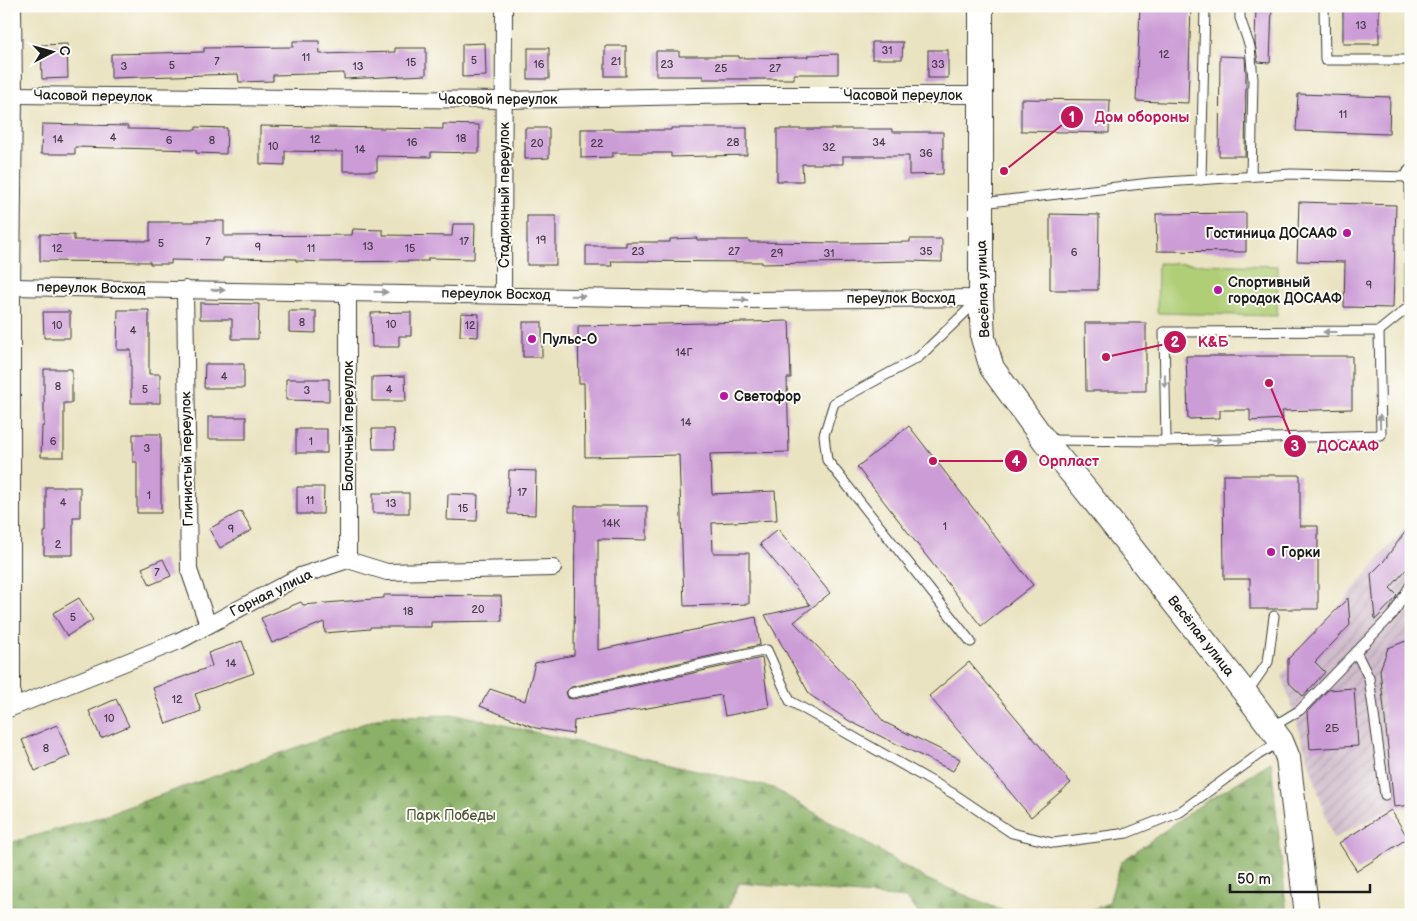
<svg xmlns="http://www.w3.org/2000/svg" width="1417" height="921" font-family="'Balsamiq Sans',sans-serif">
<style>
.industrial{fill:url(#industrial-furrows)}
.green{fill:#afce76;stroke:#667549}
.forest{fill:url(#forest-firs);stroke:#546642}
.building{fill:#cc9cd7}
.lines{fill:none;stroke-linecap:round;stroke-linejoin:round}
.lane-casing{stroke:#3b3a35;stroke-width:11}
.street-casing{stroke:#3b3a35;stroke-width:18}
.secondary-casing{stroke:#3b3a35;stroke-width:26}
.lane{stroke:#fff;stroke-width:9}
.street{stroke:#fff;stroke-width:16}
.secondary{stroke:#fff;stroke-width:24}
.oneway{fill:#999}
.poi-dot{fill:#b5179e;stroke:#fdfcf7;stroke-width:2}
.labels{text-anchor:middle;dominant-baseline:central;stroke-width:4;stroke-linejoin:round;paint-order:stroke}
.number-label{font-size:11px;fill:#483c4b}
.street-label{font-size:14px;fill:#1c1c1c;stroke:#fdfcf7}
.poi-label{font-size:14px;font-weight:bold;fill:#1c1c1c;stroke:#fdfcf7;text-anchor:start}
.park-label{font-size:14px;fill:#4f5a3c;stroke:#fdfcf7}
.leader{fill:none;stroke:#c2185b;stroke-width:2}
.callout-dot{fill:#c2185b;stroke:#fdfcf7;stroke-width:2}
.mark-label{font-size:15px;text-anchor:middle;font-weight:bold;fill:#fff}
.callout-label{font-size:15px;text-anchor:middle;font-weight:bold;fill:#c2185b;stroke:#fdfcf7;stroke-width:4;stroke-linejoin:round;paint-order:stroke}
</style>
<defs>
<pattern id="industrial-furrows" width="10" height="10" patternUnits="userSpaceOnUse" patternTransform="scale(1.25)"><rect width="10" height="10" fill="#d0bdcc"/><path d="M-1 1l2-2M0 10L10 0M9 11l2-2" fill="none" stroke="#b2a2af"/></pattern>
<pattern id="forest-firs" width="22" height="20" patternUnits="userSpaceOnUse" patternTransform="scale(1.25)"><rect width="22" height="20" fill="#8bb167"/><path d="M5 1l3.5 6h-7zM16 11l3.5 6h-7z" fill="#718f54"/></pattern>
</defs>
<rect width="100%" height="100%" fill="#fdfcf7"/>
<filter id="ink" filterUnits="userSpaceOnUse"><feTurbulence type="fractalNoise" baseFrequency=".02" numOctaves="2"/><feDisplacementMap in="SourceGraphic" scale="10" xChannelSelector="R" yChannelSelector="G"/><feConvolveMatrix kernelMatrix="1 2 1 2 8 2 1 2 1" color-interpolation-filters="sRGB"/></filter>
<filter id="wash" filterUnits="userSpaceOnUse"><feTurbulence type="fractalNoise" baseFrequency=".0096" numOctaves="4" result="noise"/><feDisplacementMap in="SourceGraphic" scale="20" xChannelSelector="R" yChannelSelector="G"/><feGaussianBlur stdDeviation="1.12" result="paint"/><feColorMatrix in="noise" values="0 0 0 0 0 0 0 0 0 0 0 0 0 0 0 0 0 1.4 0 .05"/><feComposite in="paint" operator="in"/></filter>
<g filter="url(#wash)">
<rect width="100%" height="100%" fill="#eae3c1"/>
<polygon class="industrial" points="1411,517 1411,807 1390,809 1333,839 1282,675 1410,522"/>
<polygon class="green" points="1158,263 1278,266 1277,316 1157,313"/>
<g class="forest">
<polygon points="461,715 773,788 926,879 1013,915 920,915 906,898 739,883 725,915 6,915 6,844 93,819 385,716"/>
<polygon points="1271,762 1287,915 1078,915 1109,903 1121,862 1199,806"/>
</g>
<g id="blocks">
<g class="building">
<polygon points="1140,6 1191,6 1188,103 1136,101"/>
<polygon points="1256,6 1272,6 1270,63 1258,62 1255,43"/>
<rect x="1343" y="6" width="36" height="38"/>
<polygon points="293,41 319,41 320,54 395,52 395,48 426,48 426,75 344,79 344,73 273,75 273,81 239,82 238,74 111,78 111,54 204,52 204,48 293,47"/>
<polygon points="872,42 903,42 902,59 872,59"/>
<polygon points="485,43 486,76 462,77 462,44"/>
<polygon points="67,44 68,78 42,79 41,45"/>
<rect x="605" y="46" width="21" height="30"/>
<rect x="528" y="48" width="21" height="31"/>
<rect x="928" y="50" width="20" height="28"/>
<polygon points="656,51 679,51 679,56 739,56 739,58 808,57 808,55 838,54 838,74 794,74 794,79 703,79 703,76 656,76"/>
<polygon points="1220,56 1245,57 1246,74 1245,156 1219,156"/>
<polygon points="1298,94 1390,97 1389,134 1296,131"/>
<polygon points="1021,99 1110,100 1109,133 1021,131"/>
<polygon points="42,124 128,126 128,129 196,130 196,127 227,128 226,154 196,153 196,150 75,147 75,154 41,154"/>
<polygon points="443,124 479,125 479,153 431,152 431,157 377,156 377,171 343,171 343,152 285,151 285,165 260,164 260,126 443,129"/>
<polygon points="525,128 549,128 549,158 525,159"/>
<polygon points="671,128 747,128 747,155 671,157 671,153 612,153 612,157 581,158 581,129 612,129 612,130 671,130"/>
<polygon points="777,129 892,129 892,132 943,132 943,174 909,175 909,156 843,156 843,164 802,164 803,181 777,181"/>
<polygon points="1299,202 1396,205 1393,308 1344,307 1345,262 1297,261"/>
<polygon points="1246,213 1246,252 1157,251 1156,214"/>
<polygon points="1050,214 1099,215 1098,290 1050,290"/>
<rect x="527" y="216" width="29" height="49"/>
<polygon points="194,221 224,221 224,236 352,235 353,229 383,230 383,235 452,236 453,224 475,224 474,259 428,258 428,261 325,262 296,261 296,259 223,258 223,261 171,260 171,264 150,264 150,262 40,261 40,234 74,235 74,240 150,241 150,222 194,222"/>
<polygon points="697,238 697,240 749,240 749,242 843,243 910,242 910,239 942,239 942,262 910,261 762,264 762,262 611,261 612,266 586,266 586,246 626,246 626,242 670,242 670,239"/>
<polygon points="200,303 259,304 258,339 232,339 232,319 200,319"/>
<polygon points="118,310 149,310 149,374 160,374 160,403 131,403 131,350 117,350"/>
<polygon points="289,311 316,311 316,333 289,332"/>
<polygon points="43,312 70,312 70,338 44,338"/>
<polygon points="411,312 411,336 399,336 399,347 372,347 371,313"/>
<polygon points="461,313 479,314 478,337 460,336"/>
<polygon points="789,321 791,378 787,378 789,452 710,454 712,494 775,491 777,520 712,523 713,553 749,553 749,604 684,606 679,455 585,457 584,383 579,383 578,326"/>
<rect x="523" y="322" width="19" height="35"/>
<polygon points="1085,323 1146,323 1146,391 1086,391"/>
<polygon points="1186,356 1352,356 1352,409 1282,411 1283,419 1250,421 1250,410 1220,410 1220,418 1188,419"/>
<polygon points="205,364 244,364 244,388 204,388"/>
<polygon points="44,369 72,369 72,403 64,403 64,457 41,457 42,426 44,426"/>
<polygon points="405,376 406,401 372,401 372,377"/>
<polygon points="286,379 329,379 329,401 286,400"/>
<rect x="208" y="417" width="38" height="22"/>
<polygon points="909,426 1033,585 981,626 857,467"/>
<rect x="296" y="429" width="31" height="24"/>
<polygon points="372,429 394,429 395,449 373,449"/>
<polygon points="133,434 161,434 161,513 137,513 137,462 133,462"/>
<polygon points="509,470 536,471 535,515 508,514"/>
<polygon points="1223,475 1300,475 1300,526 1318,526 1318,609 1250,609 1250,579 1224,579"/>
<polygon points="46,487 80,487 80,517 73,517 73,555 44,555 44,532 46,532"/>
<polygon points="297,487 324,487 323,514 297,514"/>
<rect x="373" y="493" width="36" height="20"/>
<polygon points="448,494 478,495 477,521 447,520"/>
<polygon points="575,506 647,506 647,540 598,539 598,650 756,617 760,645 571,687 566,692 568,698 573,699 762,658 769,707 725,716 721,695 574,721 573,734 536,728 480,706 490,689 525,701 535,663 574,655"/>
<polygon points="241,511 252,530 220,548 209,529"/>
<polygon points="1411,524 1411,564 1390,588 1397,595 1395,599 1375,620 1371,574 1383,562"/>
<polygon points="778,529 830,593 794,622 853,684 884,722 960,759 953,771 851,722 810,695 765,615 810,605 760,544"/>
<polygon points="163,559 171,576 150,585 142,568"/>
<polygon points="384,595 501,596 502,621 431,622 431,627 370,627 370,629 325,633 324,622 272,643 261,618 301,602 303,605 384,598"/>
<polygon points="79,598 93,620 67,636 53,613"/>
<polygon points="1348,598 1350,625 1315,662 1325,672 1307,692 1309,691 1303,696 1288,682 1288,659"/>
<polygon points="1411,639 1411,805 1394,807 1380,670 1388,648"/>
<polygon points="242,641 254,673 195,694 201,711 166,724 153,688 212,666 208,653"/>
<polygon points="969,662 1071,783 1031,817 929,696"/>
<polygon points="1354,688 1358,746 1310,749 1307,712 1328,690"/>
<polygon points="116,699 129,726 101,738 89,711"/>
<polygon points="57,725 70,756 35,771 22,740"/>
<polygon points="1391,810 1408,838 1357,871 1339,843"/>
</g>
</g>
</g>
<g filter="url(#ink)">
<use href="#blocks" fill-opacity="0" stroke="#3b3a35" stroke-width="1"/>
<g class="lines">
<g class="lane-casing">
<g id="lane">
<polyline points="1240,6 1240,18 1250,47 1253,79 1251,177"/>
<polyline points="1324,6 1325,60 1411,60"/>
<polyline points="1201,180 1205,6"/>
<polyline points="982,203 1150,183 1291,174 1410,177 1410,306 1379,331 1164,332 1166,441"/>
<polyline points="1047,440 1166,441 1381,435 1379,331"/>
<polyline points="971,642 827,460 824,435 834,403 919,357 977,301"/>
<polyline points="1356,652 1369,678 1385,795"/>
<polyline points="572,693 767,650 790,701 954,794 1012,833 1053,843 1127,833 1180,812 1258,755 1281,741"/>
<polyline points="1246,694 1268,662 1274,616"/>
<polyline points="1272,727 1300,710 1393,614 1411,584"/>
</g>
</g>
<g class="street-casing">
<g id="street">
<polyline points="14,95 504,100 745,95 982,95"/>
<polyline points="1410,177 1411,173"/>
<polyline points="12,287 742,300 981,298"/>
<polyline points="185,289 189,570 208,625"/>
<polyline points="503,294 504,6"/>
<polyline points="348,560 348,292"/>
<polyline points="12,707 12,287 14,95 13,6"/>
<polyline points="6,710 179,641 300,576 348,560 387,572 553,568"/>
</g>
</g>
<g class="secondary-casing">
<polyline id="secondary" points="981,6 981,298 983,338 992,368 1044,440 1085,489 1246,694 1281,741 1288,758 1307,915"/>
</g>
<use href="#lane" class="lane"/>
<use href="#street" class="street"/>
<use href="#secondary" class="secondary"/>
</g>
<defs><path id="oneway-solid" d="M-6-.8H1V-3.2L6.5 0L1 3.2V.8H-6Z" transform="scale(1.25)"/></defs>
<g class="oneway">
<use href="#oneway-solid" transform="translate(218 290) rotate(1)"/>
<use href="#oneway-solid" transform="translate(381 292) rotate(1)"/>
<use href="#oneway-solid" transform="translate(578 296) rotate(1)"/>
<use href="#oneway-solid" transform="translate(741 300) rotate(1)"/>
<use href="#oneway-solid" transform="translate(1330 332) rotate(180)"/>
<use href="#oneway-solid" transform="translate(1165 381) rotate(89)"/>
<use href="#oneway-solid" transform="translate(1380 421) rotate(-91)"/>
<use href="#oneway-solid" transform="translate(1215 440) rotate(-2)"/>
</g>
</g>
<g class="poi-dot">
<circle cx="1347" cy="233" r="5"/>
<circle cx="1218" cy="290" r="5"/>
<circle cx="532" cy="339" r="5"/>
<circle cx="724" cy="396" r="5"/>
<circle cx="1271" cy="552" r="5"/>
</g>
<g class="labels">
<g class="number-label">
<text x="1361" y="25">13</text>
<text x="887" y="50">31</text>
<text x="1164" y="54">12</text>
<text x="306" y="57">11</text>
<text x="474" y="60">5</text>
<text x="217" y="61">7</text>
<text x="616" y="61">21</text>
<text x="411" y="62">15</text>
<text x="539" y="64">16</text>
<text x="667" y="64">23</text>
<text x="938" y="64">33</text>
<text x="172" y="65">5</text>
<text x="124" y="66">3</text>
<text x="358" y="66">13</text>
<text x="721" y="68">25</text>
<text x="775" y="68">27</text>
<text x="1343" y="114">11</text>
<text x="113" y="137">4</text>
<text x="461" y="138">18</text>
<text x="58" y="139">14</text>
<text x="315" y="139">12</text>
<text x="169" y="140">6</text>
<text x="212" y="140">8</text>
<text x="412" y="142">16</text>
<text x="733" y="142">28</text>
<text x="879" y="142">34</text>
<text x="537" y="143">20</text>
<text x="597" y="143">22</text>
<text x="273" y="146">10</text>
<text x="829" y="147">32</text>
<text x="360" y="149">14</text>
<text x="926" y="153">36</text>
<text x="541" y="240">19</text>
<text x="208" y="241">7</text>
<text x="464" y="241">17</text>
<text x="161" y="243">5</text>
<text x="368" y="246">13</text>
<text x="258" y="247">9</text>
<text x="57" y="248">12</text>
<text x="311" y="248">11</text>
<text x="410" y="248">15</text>
<text x="638" y="251">23</text>
<text x="734" y="251">27</text>
<text x="926" y="251">35</text>
<text x="1074" y="252">6</text>
<text x="777" y="253">29</text>
<text x="829" y="253">31</text>
<text x="1369" y="285">9</text>
<text x="302" y="322">8</text>
<text x="391" y="324">10</text>
<text x="57" y="325">10</text>
<text x="470" y="325">12</text>
<text x="133" y="330">4</text>
<text x="684" y="352">14Г</text>
<text x="224" y="376">4</text>
<text x="58" y="386">8</text>
<text x="145" y="389">5</text>
<text x="389" y="389">4</text>
<text x="307" y="390">3</text>
<text x="686" y="422">14</text>
<text x="53" y="441">6</text>
<text x="311" y="441">1</text>
<text x="147" y="448">3</text>
<text x="522" y="492">17</text>
<text x="149" y="495">1</text>
<text x="310" y="500">11</text>
<text x="63" y="502">4</text>
<text x="391" y="503">13</text>
<text x="463" y="508">15</text>
<text x="611" y="523">14К</text>
<text x="945" y="526">1</text>
<text x="231" y="529">9</text>
<text x="58" y="544">2</text>
<text x="157" y="572">7</text>
<text x="478" y="609">20</text>
<text x="408" y="611">18</text>
<text x="73" y="617">5</text>
<text x="231" y="663">14</text>
<text x="177" y="699">12</text>
<text x="109" y="718">10</text>
<text x="1332" y="728">2Б</text>
<text x="46" y="748">8</text>
</g>
<g class="street-label">
<text x="903" y="95">Часовой переулок</text>
<text transform="translate(93 96) rotate(1)">Часовой переулок</text>
<text x="498" y="99">Часовой переулок</text>
<text transform="translate(504 195) rotate(-90)">Стадионный переулок</text>
<text transform="translate(91 288) rotate(1)">переулок Восход</text>
<text transform="translate(983 289) rotate(-92)">Весёлая улица</text>
<text transform="translate(496 294) rotate(1)">переулок Восход</text>
<text x="901" y="298">переулок Восход</text>
<text transform="translate(348 426) rotate(-90)">Балочный переулок</text>
<text transform="translate(187 459) rotate(-91)">Глинистый переулок</text>
<text transform="translate(271 593) rotate(-26)">Горная улица</text>
<text transform="translate(1201 636) rotate(52)">Весёлая улица</text>
</g>
<g class="poi-label">
<text x="1337" y="233" text-anchor="end">Гостиница ДОСААФ</text>
<text x="1228" y="282">Спортивный<tspan x="1228" dy="16">городок ДОСААФ</tspan></text>
<text x="542" y="339">Пульс-О</text>
<text x="734" y="396">Светофор</text>
<text x="1281" y="552">Горки</text>
</g>
<g class="park-label">
<text x="451" y="815">Парк Победы</text>
</g>
</g>
<path class="leader" d="M1004 171L1072 117M1106 357L1175 342M1269 383L1295 446M933 461L1016 461"/>
<g class="callout-dot">
<circle cx="1004" cy="171" r="5"/>
<circle cx="1106" cy="357" r="5"/>
<circle cx="1269" cy="383" r="5"/>
<circle cx="933" cy="461" r="5"/>
<circle cx="1072" cy="117" r="12"/>
<circle cx="1175" cy="342" r="12"/>
<circle cx="1295" cy="446" r="12"/>
<circle cx="1016" cy="461" r="12"/>
</g>
<g class="mark-label">
<text x="1072" y="122">1</text>
<text x="1175" y="347">2</text>
<text x="1295" y="451">3</text>
<text x="1016" y="466">4</text>
</g>
<g class="callout-label">
<text x="1142" y="122">Дом обороны</text>
<text x="1213" y="347">К&amp;Б</text>
<text x="1348" y="451">ДОСААФ</text>
<text x="1069" y="466">Орпласт</text>
</g>
<rect width="1417" height="921" fill="none" stroke="#fdfcf7" stroke-width="25"/>
<g transform="translate(52 52) rotate(84)" stroke="#fdfcf7" stroke-width="4" paint-order="stroke">
<path d="M0-4L9 19L0 12L-9 19Z" fill="#1c1c1c"/>
<text y="-8" font-size="14" font-weight="bold" text-anchor="middle" fill="#1c1c1c">С</text>
</g>
<path d="M1230 884v8h140v-8" fill="none" stroke="#1c1c1c" stroke-width="2.5"/>
<text x="1237" y="884" font-size="15" fill="#1c1c1c" stroke="#fdfcf7" stroke-width="4" paint-order="stroke">50 m</text>
</svg>
